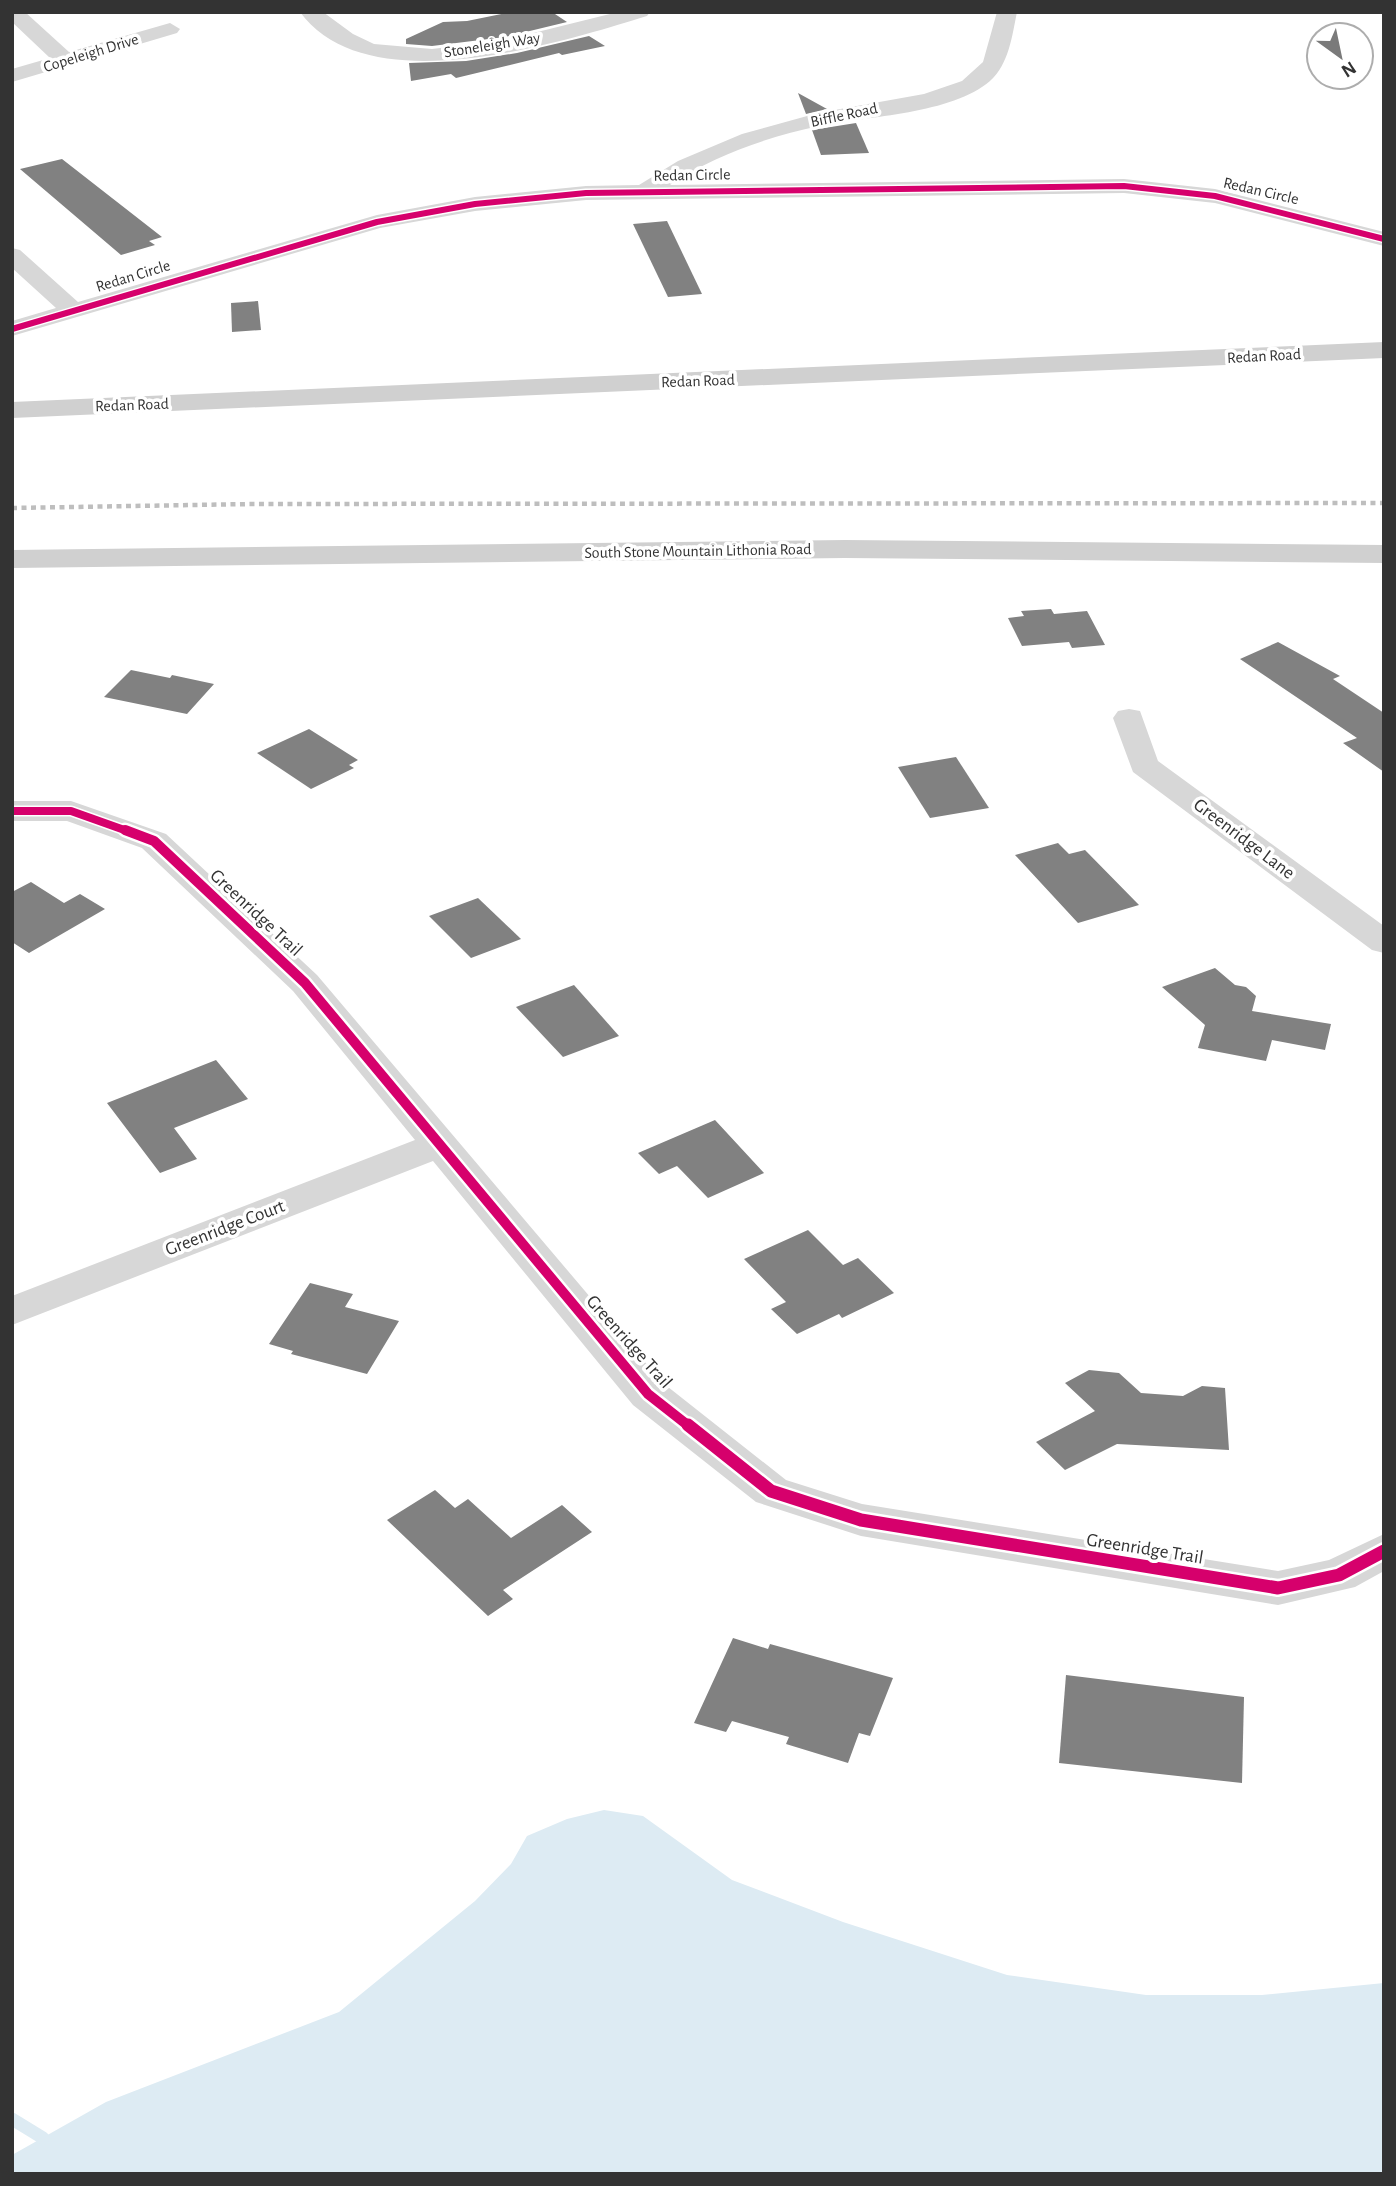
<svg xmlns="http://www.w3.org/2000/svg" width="1396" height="2186" font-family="'Alegreya Sans',sans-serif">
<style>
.water{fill:#ddebf3}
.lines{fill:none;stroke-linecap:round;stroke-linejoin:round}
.stream{stroke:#ddebf3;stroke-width:13}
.building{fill:#818181}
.minor{fill:#d7d7d7;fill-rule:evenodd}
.secondary{fill:#d0d0d0;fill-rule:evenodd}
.rail{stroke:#bebebe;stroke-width:4.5;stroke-dasharray:5 4.5;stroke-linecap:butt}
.cycleway-far3-casing{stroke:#fff;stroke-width:9}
.cycleway-far2-casing{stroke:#fff;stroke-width:11}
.cycleway-far1-casing{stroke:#fff;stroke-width:15}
.cycleway-casing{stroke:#fff;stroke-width:18}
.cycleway-far3{stroke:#d6006c;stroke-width:6}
.cycleway-far2{stroke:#d6006c;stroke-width:8}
.cycleway-far1{stroke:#d6006c;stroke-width:10}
.cycleway{stroke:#d6006c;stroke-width:13}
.labels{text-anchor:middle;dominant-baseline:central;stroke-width:7;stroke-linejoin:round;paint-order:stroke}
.far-street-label{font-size:16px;fill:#333;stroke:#fff}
.street-label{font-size:19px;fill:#333;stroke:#fff}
</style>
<rect width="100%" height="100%" fill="#fff"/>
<polygon class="water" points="604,1810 643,1816 732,1880 843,1922 1007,1975 1146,1995 1262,1995 1384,1983 1384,2174 12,2174 12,2155 106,2102 339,2012 475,1901 511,1864 527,1836 567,1819"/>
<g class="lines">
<polyline class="stream" points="12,2119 43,2138"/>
</g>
<g class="building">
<polygon points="511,12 552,12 567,22 505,37 432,46 406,44 406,39 443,22 467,21"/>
<polygon points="589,36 605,46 562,55 559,53 456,78 451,74 411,81 409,63 466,61 517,53"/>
<polygon points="798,93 827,109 806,114"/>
<polygon points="856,123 869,153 821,155 812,130"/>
<polygon points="62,159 162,237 149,241 155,245 121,255 20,169"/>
<polygon points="667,221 702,294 668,297 633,224"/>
<polygon points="258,301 261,330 232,332 231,303"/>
<polygon points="1051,609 1054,614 1087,611 1105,645 1072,648 1069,642 1022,646 1008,618 1024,616 1021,611"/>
<polygon points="1278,642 1340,676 1333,679 1384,713 1384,772 1343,743 1357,738 1240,659"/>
<polygon points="131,670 170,678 172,675 214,684 187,714 104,697"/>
<polygon points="309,729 358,760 349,765 354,768 311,789 257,753"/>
<polygon points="956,757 989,808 930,818 898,767"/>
<polygon points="1058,843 1069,854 1085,850 1139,905 1078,923 1015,855"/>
<polygon points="31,882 64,903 80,894 105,909 29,953 12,942 12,892"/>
<polygon points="478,898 521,939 471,958 429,916"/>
<polygon points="1215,968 1235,985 1246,987 1256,996 1252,1011 1331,1024 1325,1050 1272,1040 1266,1061 1198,1048 1205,1025 1162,987"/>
<polygon points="574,985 619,1036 563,1057 516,1007"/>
<polygon points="216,1060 248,1099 174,1128 197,1159 160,1173 107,1103"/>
<polygon points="715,1120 764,1173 708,1198 677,1166 659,1174 638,1153"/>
<polygon points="808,1230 843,1265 858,1258 894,1293 842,1318 839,1314 797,1334 771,1309 786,1302 744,1259"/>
<polygon points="310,1283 353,1294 345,1307 399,1321 367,1374 291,1354 293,1351 269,1344"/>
<polygon points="1089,1370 1119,1373 1141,1393 1183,1396 1202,1386 1225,1388 1229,1450 1117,1444 1065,1470 1036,1442 1095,1411 1065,1383"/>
<polygon points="435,1490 455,1508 468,1499 511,1538 562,1505 592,1532 503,1590 513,1599 488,1616 387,1520"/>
<polygon points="733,1638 768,1649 770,1644 893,1678 870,1736 859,1733 848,1763 786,1744 789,1737 732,1721 726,1732 694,1723"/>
<polygon points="1066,1675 1244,1697 1242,1783 1059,1763"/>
</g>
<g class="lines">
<g class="minor">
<polygon points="12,12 25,12 69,52 170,23 180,29 177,33 12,82 12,69 50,58 12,22"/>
<path d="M300 12H323L353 34 374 44 432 49 505 40 618 12H650L647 16C559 43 367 104 300 12Z"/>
<path d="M997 12H1017C1012 36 1009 64 990 81 952 114 868 116 819 126 768 137 714 155 670 185L1124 179 1215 189 1384 232V246L1215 203 1124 193 586 200 475 211 380 228 12 336V321L56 308 12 268V248L20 250 78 302 377 215 475 197 586 186 639 185 678 161 742 134 818 113 924 94 962 81 983 62Z"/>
<polygon points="1129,709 1140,711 1158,761 1384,926 1384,953 1372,950 1133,772 1113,718 1118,711"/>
<polygon points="12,801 71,801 166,834 317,975 663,1383 786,1480 862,1504 1278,1571 1329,1560 1384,1534 1384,1571 1355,1587 1278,1605 861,1536 756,1502 633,1405 433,1161 12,1325 12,1296 415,1140 293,991 142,848 67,821 12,821"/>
</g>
<g class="secondary">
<polygon points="1384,342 1384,358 12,418 12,402"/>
<polygon points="845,540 1384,545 1384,563 845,558 12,568 12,550"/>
</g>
<polyline class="rail" points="12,508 253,504 1384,503"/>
<g class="cycleway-far3-casing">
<polyline id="cycleway-far3" points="12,329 377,222 475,204 586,193 1124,186 1215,196 1384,239"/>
</g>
<g class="cycleway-far2-casing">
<polyline id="cycleway-far2" points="12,811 71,811 130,832"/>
</g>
<g class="cycleway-far1-casing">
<polyline id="cycleway-far1" points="125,830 154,841 305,983 648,1394 690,1427"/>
</g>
<g class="cycleway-casing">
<polyline id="cycleway" points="688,1425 771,1491 861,1520 1278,1588 1339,1575 1384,1551"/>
</g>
<use href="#cycleway-far3" class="cycleway-far3"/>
<use href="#cycleway-far2" class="cycleway-far2"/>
<use href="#cycleway-far1" class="cycleway-far1"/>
<use href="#cycleway" class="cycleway"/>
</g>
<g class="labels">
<g class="far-street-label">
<text transform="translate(492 45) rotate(-9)">Stoneleigh Way</text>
<text transform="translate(91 53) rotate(-17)">Copeleigh Drive</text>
<text transform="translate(844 115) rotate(-12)">Biffle Road</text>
<text transform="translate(692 175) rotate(-1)">Redan Circle</text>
<text transform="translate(1261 191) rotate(13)">Redan Circle</text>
<text transform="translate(133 276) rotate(-17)">Redan Circle</text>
<text transform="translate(1264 356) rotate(-3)">Redan Road</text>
<text transform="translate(698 381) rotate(-2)">Redan Road</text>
<text transform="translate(132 405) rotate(-2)">Redan Road</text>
<text transform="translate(698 551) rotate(-1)">South Stone Mountain Lithonia Road</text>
</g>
<g class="street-label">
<text transform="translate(1244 839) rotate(37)">Greenridge Lane</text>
<text transform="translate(256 913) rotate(43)">Greenridge Trail</text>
<text transform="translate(225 1228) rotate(-21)">Greenridge Court</text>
<text transform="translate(629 1342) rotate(48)">Greenridge Trail</text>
<text transform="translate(1145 1549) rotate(9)">Greenridge Trail</text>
</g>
</g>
<rect width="1396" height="2186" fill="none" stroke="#333333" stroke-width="28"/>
<g transform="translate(1340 56) rotate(147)"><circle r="33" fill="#ffffff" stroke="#adadad" stroke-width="2"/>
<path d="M0-5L12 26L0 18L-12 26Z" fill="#7a7a7a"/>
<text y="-10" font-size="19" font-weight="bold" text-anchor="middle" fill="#333333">N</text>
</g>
</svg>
